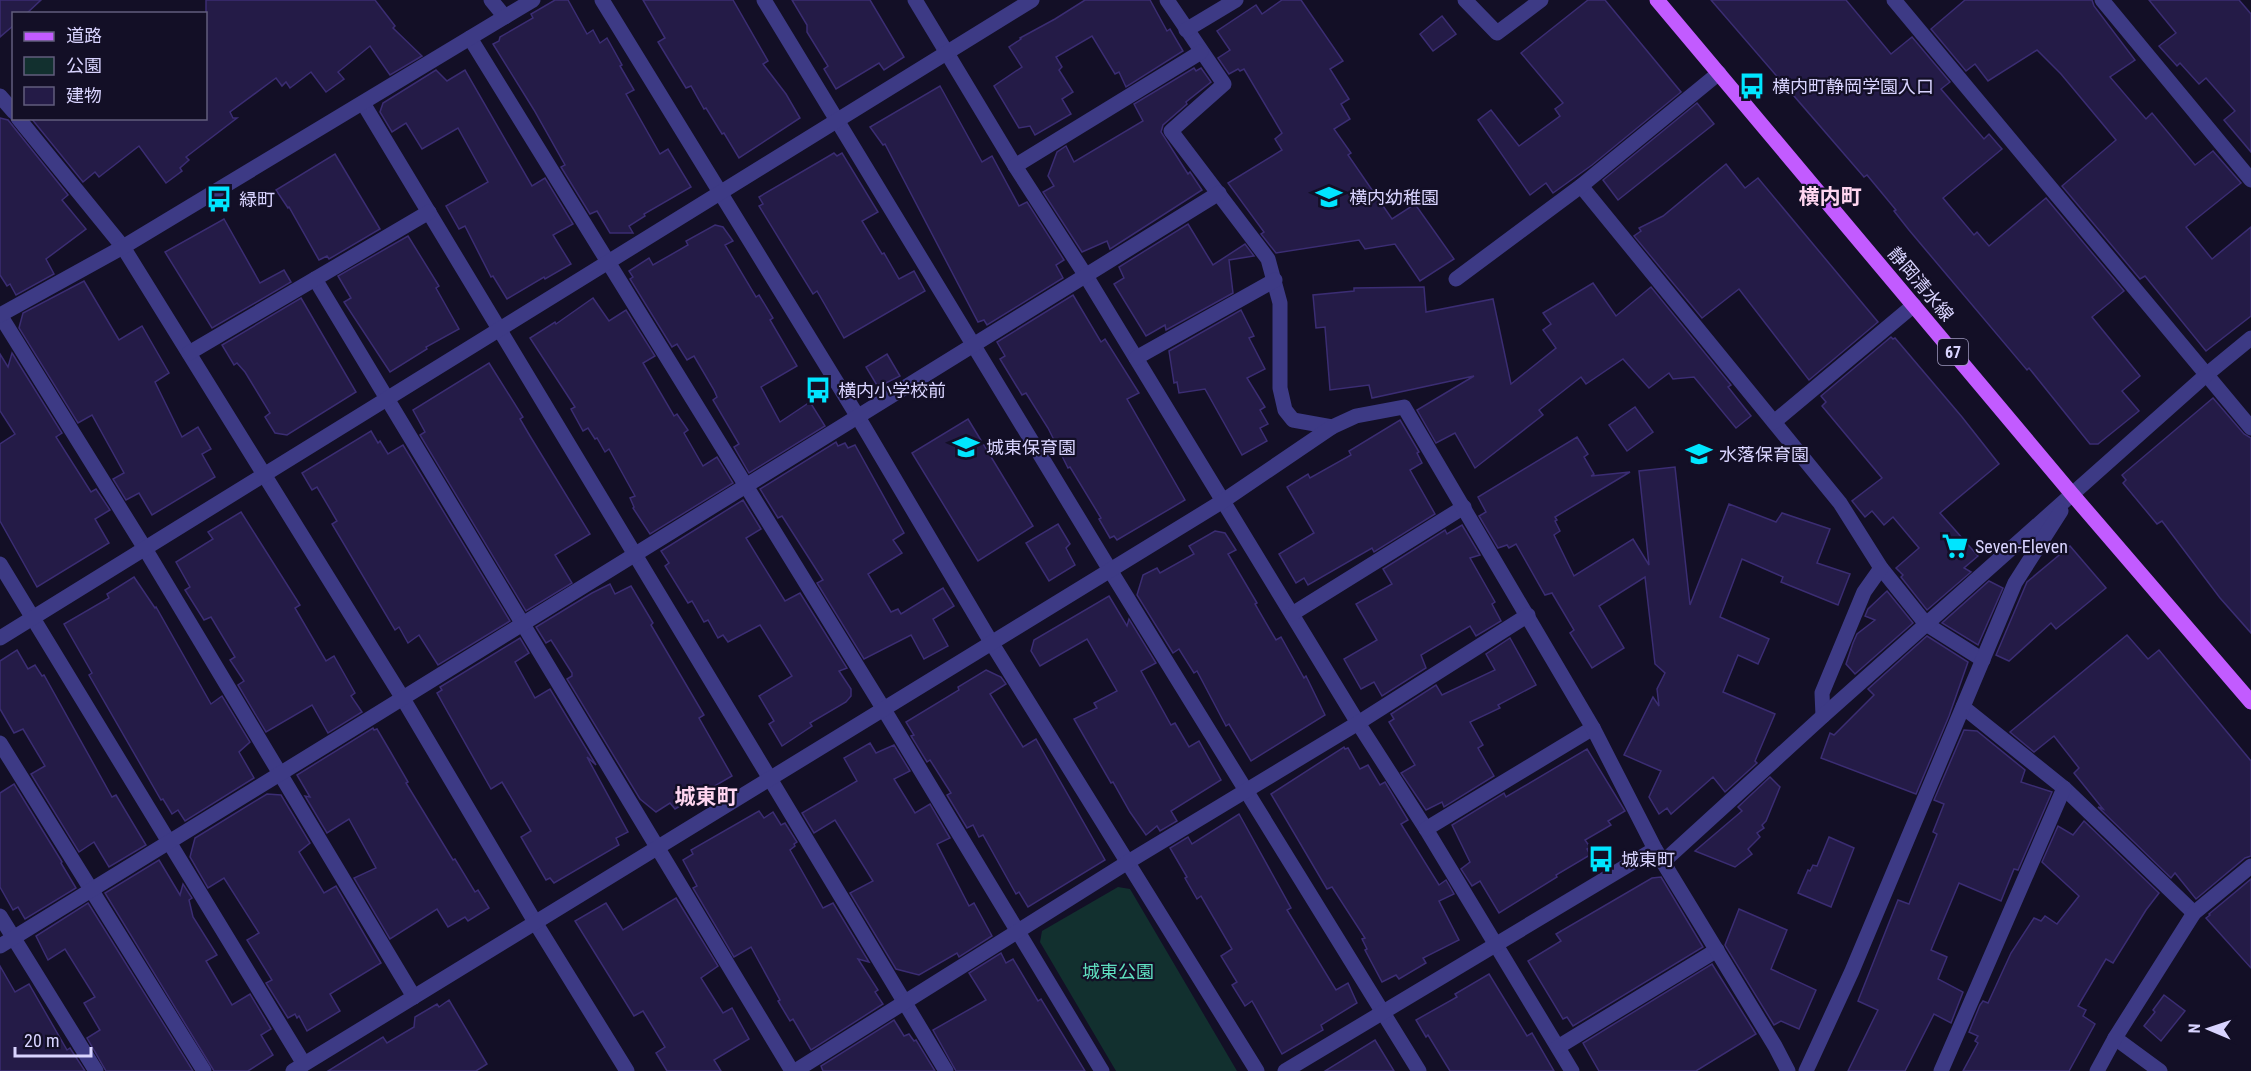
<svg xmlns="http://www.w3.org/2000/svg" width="2251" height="1071" font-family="'Roboto Condensed','Noto Sans JP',sans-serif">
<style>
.green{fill:#12302f}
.building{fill:#241b47;stroke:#3b2d73;stroke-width:1.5}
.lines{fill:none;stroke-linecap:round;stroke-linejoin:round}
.minor{stroke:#3d3a85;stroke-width:15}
.major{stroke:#c25bff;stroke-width:15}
.labels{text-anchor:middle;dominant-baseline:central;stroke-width:4.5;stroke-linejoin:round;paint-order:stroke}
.shield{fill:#130f26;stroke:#9e99be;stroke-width:1.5}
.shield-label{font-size:16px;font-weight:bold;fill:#d9d4ff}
.poi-label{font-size:18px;fill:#d9d4ff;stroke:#130f26;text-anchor:start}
.street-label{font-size:18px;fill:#d9d4ff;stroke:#130f26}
.park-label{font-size:18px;fill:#5fe0c0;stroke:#130f26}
.quarter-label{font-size:21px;font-weight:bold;fill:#ffd6f0;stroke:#130f26}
</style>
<rect width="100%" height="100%" fill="#130f26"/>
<polygon class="green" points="1118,887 1130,889 1237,1071 1116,1071 1040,942 1042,931"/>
<g class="building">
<polygon points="0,0 41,0 26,14 14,14 14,25 0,37"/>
<polygon points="206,0 375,0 395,26 393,28 422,56 390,75 370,46 338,72 344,79 326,92 311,72 290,88 286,82 282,86 276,78 230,112 233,118 237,118 186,157 189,160 180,168 182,171 166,183 139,146 99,177 95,172 83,182 31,118 206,118"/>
<polygon points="555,0 568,0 587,34 593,30 600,43 607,38 622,65 620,66 634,90 626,94 660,154 668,149 691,187 644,214 645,216 629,226 633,233 610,233 597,211 590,214 561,167 565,165 534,110 493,44 499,41 500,37 533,18 531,14"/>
<polygon points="643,0 733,0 768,61 763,64 786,94 800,118 739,158 724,133 722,134 706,108 704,109 691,86 686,88 658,42 665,38"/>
<polygon points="792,0 870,0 904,57 884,70 879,63 836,89 824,69 828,66 807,32 807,25"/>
<polygon points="1085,0 1150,0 1167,31 1170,29 1183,51 1126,87 1119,72 1115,74 1092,36 1056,57 1062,67 1059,70 1073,92 1062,99 1071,114 1035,135 1030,126 1019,128 994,86 1022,67 1009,47 1021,39 1020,38 1055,19"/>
<polygon points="1282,0 1301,0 1343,61 1330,69 1349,99 1341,104 1350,119 1334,129 1351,153 1348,155 1392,219 1415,204 1454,259 1420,281 1395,244 1365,249 1359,240 1276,253 1261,234 1264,232 1228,183 1282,150 1275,139 1282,133 1244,69 1240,71 1238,69 1229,74 1218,58 1230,50 1217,31 1256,5 1262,14"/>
<polygon points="1588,0 1605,0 1681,92 1592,165 1553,193 1546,183 1530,195 1478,120 1491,110 1519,146 1560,116 1555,109 1563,103 1521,53"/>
<polygon points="1711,0 1846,0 1891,54 1912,37 1950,82 1941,89 1984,139 1989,134 2002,149 1943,198 1974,235 1977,232 1989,246 2046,198 2124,291 2092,317 2140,376 2122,391 2139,411 2098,444 2090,444 2029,368 2027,370 1909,230 1894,211 1896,210 1867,175 1864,177"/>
<polygon points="1965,0 2092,0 2094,6 2135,60 2110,77 2146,119 2152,113 2195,165 2213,151 2241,183 2186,227 2212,259 2251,227 2251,316 2206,351 2145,276 2140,279 2062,186 2116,140 2061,74 2037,50 1988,81 1975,64 1966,71 1931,29"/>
<polygon points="2149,0 2239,0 2251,14 2251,152 2224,120 2235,111 2206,78 2199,84 2180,63 2177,66 2159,46 2176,33"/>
<polygon points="1442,16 1456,34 1433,51 1420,34"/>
<polygon points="1194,68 1196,71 1201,68 1211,82 1186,102 1187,104 1163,125 1161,132 1188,174 1190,172 1202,190 1110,249 1107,241 1082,252 1043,192 1054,186 1048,176 1057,152 1066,146 1074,162 1143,121 1134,104"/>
<polygon points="436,70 447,81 465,70 532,186 545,178 573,224 553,235 571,264 545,279 544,277 507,299 493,276 491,277 465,226 459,229 446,206 488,182 458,128 422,149 406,123 392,132 380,112 383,103"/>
<polygon points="940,86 982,162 992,156 1019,206 1027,202 1064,260 1056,265 1063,278 987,325 984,320 978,322 885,144 883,145 870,127"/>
<polygon points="1697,103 1714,124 1618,200 1603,180"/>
<polygon points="0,118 8,120 68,195 62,200 86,229 46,259 54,274 16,295 10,284 7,286 0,275"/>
<polygon points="834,153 837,156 842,153 878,212 862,221 882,254 884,253 899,279 914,271 925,291 844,338 817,291 813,294 759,206 763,204 759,197"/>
<polygon points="335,154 380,229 329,259 327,256 319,260 289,207 288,208 276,190"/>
<polygon points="1726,164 1745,188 1758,178 1878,322 1809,380 1739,289 1702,318 1634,236 1641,231 1639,228 1663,216"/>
<polygon points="224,219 260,283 284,270 291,282 212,328 165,252"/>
<polygon points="1188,224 1213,265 1245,244 1254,256 1229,260 1233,293 1166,330 1165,325 1146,336 1114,284 1124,278 1119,267"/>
<polygon points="715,225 723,227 733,241 725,245 756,297 759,295 773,318 770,320 797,366 761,387 780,422 810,402 825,426 749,473 734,447 739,444 713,400 717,397 714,390 694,356 687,360 677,344 672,347 630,279 633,277 629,271 649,258 653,265 688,245 686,241"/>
<polygon points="408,236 439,286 436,288 459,329 426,347 427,349 390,372 344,302 351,298 338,276"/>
<polygon points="84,281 119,340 142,326 169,373 155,382 182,437 198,427 211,449 202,454 215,477 152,515 139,493 126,500 113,479 124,473 92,415 78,423 19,328 23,313"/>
<polygon points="1593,283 1616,316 1651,287 1731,385 1728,387 1751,416 1736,428 1694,377 1673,379 1669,373 1649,388 1623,359 1586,384 1581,377 1539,410 1543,415 1475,468 1455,433 1436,443 1417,410 1474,376 1372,398 1369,385 1330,390 1325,327 1316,328 1313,295 1354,291 1354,288 1424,287 1426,312 1493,299 1511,384 1556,348 1543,330 1551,324 1543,313"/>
<polygon points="1073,295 1101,342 1105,339 1139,393 1127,399 1185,500 1117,540 1114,536 1110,538 1099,519 1101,518 1070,467 1068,468 1048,428 1026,393 1022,395 1000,359 1005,356 997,342"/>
<polygon points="301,298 356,392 287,435 275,433 265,417 270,413 245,372 237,363 234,365 222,345"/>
<polygon points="593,298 609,321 626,310 655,356 643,363 674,416 677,414 688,430 684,433 703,466 717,457 733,483 650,534 633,508 634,507 630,498 635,496 609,449 605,452 597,438 595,439 588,428 583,431 571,409 575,407 530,338 555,322 556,324"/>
<polygon points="1241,310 1254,336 1249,338 1265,369 1247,378 1265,407 1260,410 1268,424 1260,428 1267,441 1242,455 1205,389 1179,393 1177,382 1174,383 1169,351"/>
<polygon points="1891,337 1893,339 1895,338 1962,417 1999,464 1940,513 1978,556 1964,568 1971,572 1927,610 1901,577 1903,575 1896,568 1919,548 1893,517 1884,525 1872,511 1865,517 1852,501 1882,478 1822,406 1826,402 1821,396"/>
<polygon points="12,353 62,433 56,437 91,492 96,489 110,510 95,519 109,543 37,587 0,521 0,444 15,434 0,411 0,354 8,367"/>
<polygon points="887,354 900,376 878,387 866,367"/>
<polygon points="489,363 523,417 520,419 530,436 590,534 555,555 572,583 526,611 420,435 425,432 413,410"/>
<polygon points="2213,398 2244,434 2251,438 2251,633 2220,598 2162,521 2157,524 2123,483 2126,480 2122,475"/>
<polygon points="1635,407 1653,432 1627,451 1609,425"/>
<polygon points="968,419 1033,526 978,561 912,453"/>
<polygon points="1400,420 1419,452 1417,453 1422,463 1410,470 1435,514 1374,552 1372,548 1308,585 1304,578 1296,583 1279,554 1314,533 1287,487 1308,474 1310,478 1351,455 1349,451"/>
<polygon points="371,431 378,443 380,441 388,454 403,445 510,621 438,665 419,635 408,643 399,627 395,630 332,524 337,521 317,487 312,490 302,473"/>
<polygon points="1577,437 1588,454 1584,457 1594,474 1591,476 1630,472 1555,517 1557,520 1555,521 1560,531 1554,535 1574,576 1633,539 1649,565 1639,471 1675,467 1690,605 1729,504 1776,522 1782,513 1830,529 1817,563 1850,574 1838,605 1781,582 1783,577 1742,559 1720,617 1769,639 1758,664 1738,655 1723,692 1775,714 1755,761 1757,763 1725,792 1713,777 1671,814 1667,808 1659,814 1649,797 1661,771 1624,755 1653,697 1659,706 1657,689 1665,673 1655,664 1645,577 1599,606 1624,648 1592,668 1570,633 1574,630 1552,593 1545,595 1516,544 1509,548 1507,545 1498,548 1479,516 1486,512 1478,497"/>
<polygon points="836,442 838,446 845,443 848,448 855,445 904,533 893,540 902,553 868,574 891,612 898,609 901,614 943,588 954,606 933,619 948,646 924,659 911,635 864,659 817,583 823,580 782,516 778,518 760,489"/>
<polygon points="743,500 761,529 746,538 785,601 800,593 847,668 839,671 851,689 851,696 846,702 810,723 812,726 782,746 769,724 774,721 759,696 792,676 760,625 728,642 723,635 718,638 708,620 704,622 692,601 688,603 665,566 669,563 661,551"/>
<polygon points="241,512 300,605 295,608 326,661 334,656 355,693 351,696 362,712 328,733 312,705 266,732 238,685 244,681 230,660 235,657 211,617 204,620 185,590 190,587 176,562 213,539 208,532"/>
<polygon points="1058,524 1070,544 1066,548 1075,565 1049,581 1026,543"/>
<polygon points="1462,525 1480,555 1470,558 1495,602 1492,604 1501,621 1476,636 1470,626 1421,655 1426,668 1382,696 1374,682 1361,689 1344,659 1377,640 1356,604 1392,584 1383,569 1445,530 1447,534"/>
<polygon points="1215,531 1225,533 1236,550 1228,554 1257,603 1255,604 1276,640 1281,637 1304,678 1306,676 1325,715 1251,761 1229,724 1226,726 1197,671 1194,673 1179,649 1173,653 1137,595 1143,575 1157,568 1160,573 1194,554 1189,546"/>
<polygon points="2070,546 2106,588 2056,629 2051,623 2009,661 1996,655 2027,582"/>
<polygon points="134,577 155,608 156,607 211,704 222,696 250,742 239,752 254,778 185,821 178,810 172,814 163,799 161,800 89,675 92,673 64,624 109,598 107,594"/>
<polygon points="1989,581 2003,588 1978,645 1942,623"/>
<polygon points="610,584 615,594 631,586 653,623 651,625 704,715 699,718 732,776 675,809 670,803 656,812 640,799 567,679 572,676 572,673 551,640 546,643 536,627 592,593"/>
<polygon points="1887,591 1913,623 1855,674 1846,664 1853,643 1857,634 1875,620 1865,616 1868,609"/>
<polygon points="1109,596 1127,626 1129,619 1156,663 1141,671 1171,725 1175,723 1189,747 1199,741 1221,780 1171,811 1177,821 1160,831 1157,826 1146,835 1130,812 1113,782 1111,783 1074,719 1097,708 1094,703 1117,691 1087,639 1040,666 1031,651 1034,640"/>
<polygon points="2127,635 2148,659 2159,650 2251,761 2251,856 2245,858 2196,899 2175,873 2171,878 2098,807 2103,809 2074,773 2079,768 2054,736 2034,752 2010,732"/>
<polygon points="1927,636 1968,662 1949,716 1916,794 1821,758 1830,733 1834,735 1874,695 1868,689"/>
<polygon points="520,638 529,653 515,662 535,698 550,689 596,765 587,757 628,832 616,838 619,845 554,883 550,878 546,880 521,837 531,831 502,782 491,789 437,693 442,690 440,687"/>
<polygon points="1510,638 1536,685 1498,705 1500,708 1470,722 1483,745 1478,748 1494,776 1444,807 1442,802 1426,810 1401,773 1415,765 1389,722 1394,719 1391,714 1436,685 1442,695 1495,670 1486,654"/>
<polygon points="17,650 28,669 35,665 42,676 44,675 112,797 116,795 146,845 109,867 94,842 79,852 31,774 45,766 23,729 14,733 0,709 0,661"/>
<polygon points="986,670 1001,677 1006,684 990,694 1023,747 1036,739 1105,860 1028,907 1019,892 1016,894 983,835 979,837 973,825 967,828 947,795 951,793 930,760 927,762 911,736 914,735 906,722 959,690 958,687"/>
<polygon points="373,728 374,730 377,729 390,751 408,782 406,783 453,860 455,859 475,892 478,890 489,908 468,921 465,917 448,927 437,909 390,939 354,878 376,868 349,819 327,833 305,796 310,797 297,775"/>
<polygon points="1964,730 1977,731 2025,770 2021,782 2052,792 2018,870 2014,869 2001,901 1959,883 1931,950 1947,957 1938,979 1963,992 1951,1023 1934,1014 1905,1071 1848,1071 1878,1010 1858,1001 1898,900 1909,904 1937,834 1933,832 1944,804 1934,800"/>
<polygon points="870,743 876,753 894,745 910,771 894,779 915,813 930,804 950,838 937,844 969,906 974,903 992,936 959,957 957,953 919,975 896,969 850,893 873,881 835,820 814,833 802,813 857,781 844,758"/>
<polygon points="1344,747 1345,749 1348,748 1360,769 1368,765 1380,785 1385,782 1408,820 1401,824 1439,885 1446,880 1454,894 1439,901 1459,940 1423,958 1426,963 1399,979 1396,975 1382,982 1365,950 1367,949 1362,939 1365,938 1332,887 1327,889 1271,794"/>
<polygon points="1587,749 1625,811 1608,821 1611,825 1585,840 1590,847 1587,849 1590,855 1556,875 1557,877 1499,913 1480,881 1472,886 1461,869 1470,862 1452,825 1504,793 1506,797"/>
<polygon points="1770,777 1780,787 1766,821 1762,825 1764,828 1757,833 1760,837 1748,849 1752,854 1735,867 1695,851 1742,811 1738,807"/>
<polygon points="14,784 62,862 61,863 76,888 25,919 18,907 13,910 0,887 0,793"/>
<polygon points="267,794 281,795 310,843 299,852 324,893 336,886 381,963 330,994 340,1011 307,1031 299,1016 297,1018 295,1014 288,1018 266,983 272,980 247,940 259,933 224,878 208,888 190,857 195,838"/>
<polygon points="759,811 764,818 773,812 781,825 785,823 797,842 794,844 795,846 790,850 823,908 833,903 869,962 858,959 878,990 875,992 883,1004 811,1050 793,1019 790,1021 778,1001 780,1000 751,947 734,957 693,888 697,886 683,860 693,854 691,850"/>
<polygon points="1239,814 1291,908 1287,910 1336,990 1348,983 1357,1003 1321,1025 1323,1030 1282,1054 1252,1001 1245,1006 1232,985 1237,982 1221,956 1232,949 1201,896 1197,899 1185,878 1187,877 1170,848 1188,837 1192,844"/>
<polygon points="2084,821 2159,893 2146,910 2113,963 2106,959 2078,1006 2086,1010 2083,1016 2095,1024 2069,1071 1963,1071 1978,1043 1975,1041 1978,1036 1969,1032 1980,1005 1983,1001 1988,1003 2011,953 2034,918 2041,921 2045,916 2057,924 2079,896 2042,862 2058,826 2073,835"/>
<polygon points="1829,837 1854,848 1831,907 1798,893 1808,870 1810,871 1813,865 1817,866"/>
<polygon points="159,860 180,895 183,884 192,898 189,900 193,917 217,955 206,961 232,1005 250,994 271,1029 261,1035 273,1055 248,1071 214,1071 105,893"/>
<polygon points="1661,877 1703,947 1573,1026 1567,1017 1563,1019 1528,961 1561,941 1556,934 1652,878"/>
<polygon points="2251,879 2251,968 2206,918 2210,915 2209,914"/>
<polygon points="676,898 718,966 701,978 723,1013 732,1008 749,1039 714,1060 721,1071 667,1071 656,1053 665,1047 643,1011 634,1016 575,921 606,903 623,930"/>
<polygon points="88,903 193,1071 106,1071 87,1038 100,1030 84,1003 95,997 65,949 48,960 36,936"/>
<polygon points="1739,909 1787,930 1771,969 1816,990 1799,1029 1781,1021 1774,1025 1726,947 1725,945"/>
<polygon points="1001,953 1006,963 1013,959 1038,1001 1041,999 1085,1071 956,1071 933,1030 986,1000 969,973"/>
<polygon points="1712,964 1756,1034 1696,1071 1599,1071 1583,1043"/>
<polygon points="0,966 15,992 29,984 67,1050 70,1048 85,1071 0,1071"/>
<polygon points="1489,974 1527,1036 1532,1033 1554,1071 1450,1071 1428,1035 1426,1037 1416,1020 1457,997 1455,994"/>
<polygon points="2164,995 2185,1011 2161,1041 2144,1026 2155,1012 2153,1010"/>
<polygon points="449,1000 487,1064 476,1071 328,1071 383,1037 387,1043 414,1027 415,1017 437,1004 439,1007"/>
<polygon points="894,1020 904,1036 909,1034 914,1041 916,1040 935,1071 823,1071 821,1066"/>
<polygon points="1375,1040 1394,1071 1325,1071"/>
</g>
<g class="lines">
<g class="minor">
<polyline points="491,0 505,17"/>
<polyline points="602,0 858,417 991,642 1257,1071"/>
<polyline points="764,0 1110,570 1419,1071"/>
<polyline points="915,0 1015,166 1086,276 1358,723 1426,829 1572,1071"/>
<polyline points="1167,0 1224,84 1171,131 1268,259 1280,303 1280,388 1285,410 1293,420 1332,427"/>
<polyline points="1465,0 1497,33 1541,0"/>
<polyline points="1894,0 2251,428"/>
<polyline points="2102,0 2251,180"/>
<polyline points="1186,30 1236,0"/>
<polyline points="470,38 883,708 1102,1071"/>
<polyline points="0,96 14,112"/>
<polyline points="363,103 946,1071"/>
<polyline points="18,118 123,247 402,697 535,922 627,1071"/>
<polyline points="1015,166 1201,52"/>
<polyline points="1581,186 1840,503 1881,568 1926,624 1983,660"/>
<polyline points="315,279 792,1071"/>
<polyline points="1456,279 1581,186 1719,73"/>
<polyline points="0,315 144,547 414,997"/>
<polyline points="0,315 123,247 533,0"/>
<polyline points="189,353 429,212"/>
<polyline points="1136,358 1275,280"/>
<polyline points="1774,422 1914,305"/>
<polyline points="0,564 304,1064"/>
<polyline points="1292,614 1464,507"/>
<polyline points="0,638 1032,0"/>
<polyline points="1963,707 2064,788 2194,913"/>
<polyline points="1823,716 1822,693 1864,592 1881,568"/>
<polyline points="0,743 204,1071"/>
<polyline points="1426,829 1593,728"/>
<polyline points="1663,862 1823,716 2206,375 2251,338"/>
<polyline points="0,916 96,1071"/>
<path d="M0 946C407 696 814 445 1219 193"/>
<polyline points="2115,1038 2160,1071"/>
<polyline points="1558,1047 1717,950"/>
<polyline points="293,1071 1223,501 1332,427 1356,416 1404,407 1593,728 1655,849 1775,1046 1788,1071"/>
<polyline points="795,1071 1128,862 1358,723 1528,615"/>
<polyline points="1285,1071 1655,849"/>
<polyline points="1806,1071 1852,971 2015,583 2061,511"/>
<polyline points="1941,1071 2064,788"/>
<polyline points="2097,1071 2115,1038 2194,913 2251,866"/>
</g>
<polyline class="major" points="1657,0 2072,494 2251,702"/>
</g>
<defs>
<g id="bus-bare" transform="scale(2.07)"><path d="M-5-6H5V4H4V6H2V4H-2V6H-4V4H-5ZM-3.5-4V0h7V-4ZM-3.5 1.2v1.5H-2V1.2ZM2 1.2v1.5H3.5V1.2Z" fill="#00e5ff" stroke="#130f26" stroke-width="2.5" paint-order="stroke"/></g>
<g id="school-bare" transform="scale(2.07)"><path d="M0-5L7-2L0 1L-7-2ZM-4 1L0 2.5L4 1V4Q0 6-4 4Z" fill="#00e5ff" stroke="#130f26" stroke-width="2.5" paint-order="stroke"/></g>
<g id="supermarket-bare" transform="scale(2.07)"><path d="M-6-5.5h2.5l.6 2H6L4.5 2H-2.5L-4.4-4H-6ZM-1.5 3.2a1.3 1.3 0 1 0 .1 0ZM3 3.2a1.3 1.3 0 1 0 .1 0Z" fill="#00e5ff" stroke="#130f26" stroke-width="2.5" paint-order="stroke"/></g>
</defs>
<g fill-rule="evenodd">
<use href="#bus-bare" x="1752" y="86"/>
<use href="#school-bare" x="1329" y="197"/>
<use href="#bus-bare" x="219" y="199"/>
<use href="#bus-bare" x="818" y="390"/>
<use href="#school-bare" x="966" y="447"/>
<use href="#school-bare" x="1699" y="454"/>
<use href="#supermarket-bare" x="1955" y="546"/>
<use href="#bus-bare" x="1601" y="859"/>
</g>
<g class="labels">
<rect class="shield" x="1938" y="339" width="30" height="26" rx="4.5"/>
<g class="shield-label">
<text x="1953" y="352">67</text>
</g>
<g class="poi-label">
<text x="1772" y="86">横内町静岡学園入口</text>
<text x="1349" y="197">横内幼稚園</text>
<text x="239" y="199">緑町</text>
<text x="838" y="390">横内小学校前</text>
<text x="986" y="447">城東保育園</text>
<text x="1719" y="454">水落保育園</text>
<text x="1975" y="546">Seven-Eleven</text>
<text x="1621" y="859">城東町</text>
</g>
<g class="street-label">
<text transform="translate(1921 284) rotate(50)">静岡清水線</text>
</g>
<g class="park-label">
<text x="1118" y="971">城東公園</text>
</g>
<g class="quarter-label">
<text x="1830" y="197">横内町</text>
<text x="706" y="797">城東町</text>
</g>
</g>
<rect x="12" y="12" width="195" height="108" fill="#130f26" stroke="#625e7d" stroke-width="1.5"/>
<rect x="24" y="32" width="30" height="9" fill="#c25bff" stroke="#625e7d" stroke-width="1.5"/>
<text x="66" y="42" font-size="18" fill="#d9d4ff">道路</text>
<rect x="24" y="57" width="30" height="18" fill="#12302f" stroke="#625e7d" stroke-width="1.5"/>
<text x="66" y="72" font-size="18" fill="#d9d4ff">公園</text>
<rect x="24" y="87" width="30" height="18" fill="#241b47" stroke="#625e7d" stroke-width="1.5"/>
<text x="66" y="102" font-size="18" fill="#d9d4ff">建物</text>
<g transform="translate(2209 1029) rotate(272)" stroke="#130f26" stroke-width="4.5" paint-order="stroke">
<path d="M0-4.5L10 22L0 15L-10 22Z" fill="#d9d4ff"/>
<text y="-9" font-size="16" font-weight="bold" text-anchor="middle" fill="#d9d4ff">N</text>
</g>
<path d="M15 1047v9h76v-9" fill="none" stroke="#d9d4ff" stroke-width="3"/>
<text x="24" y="1047" font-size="18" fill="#d9d4ff" stroke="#130f26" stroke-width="4.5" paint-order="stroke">20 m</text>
</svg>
